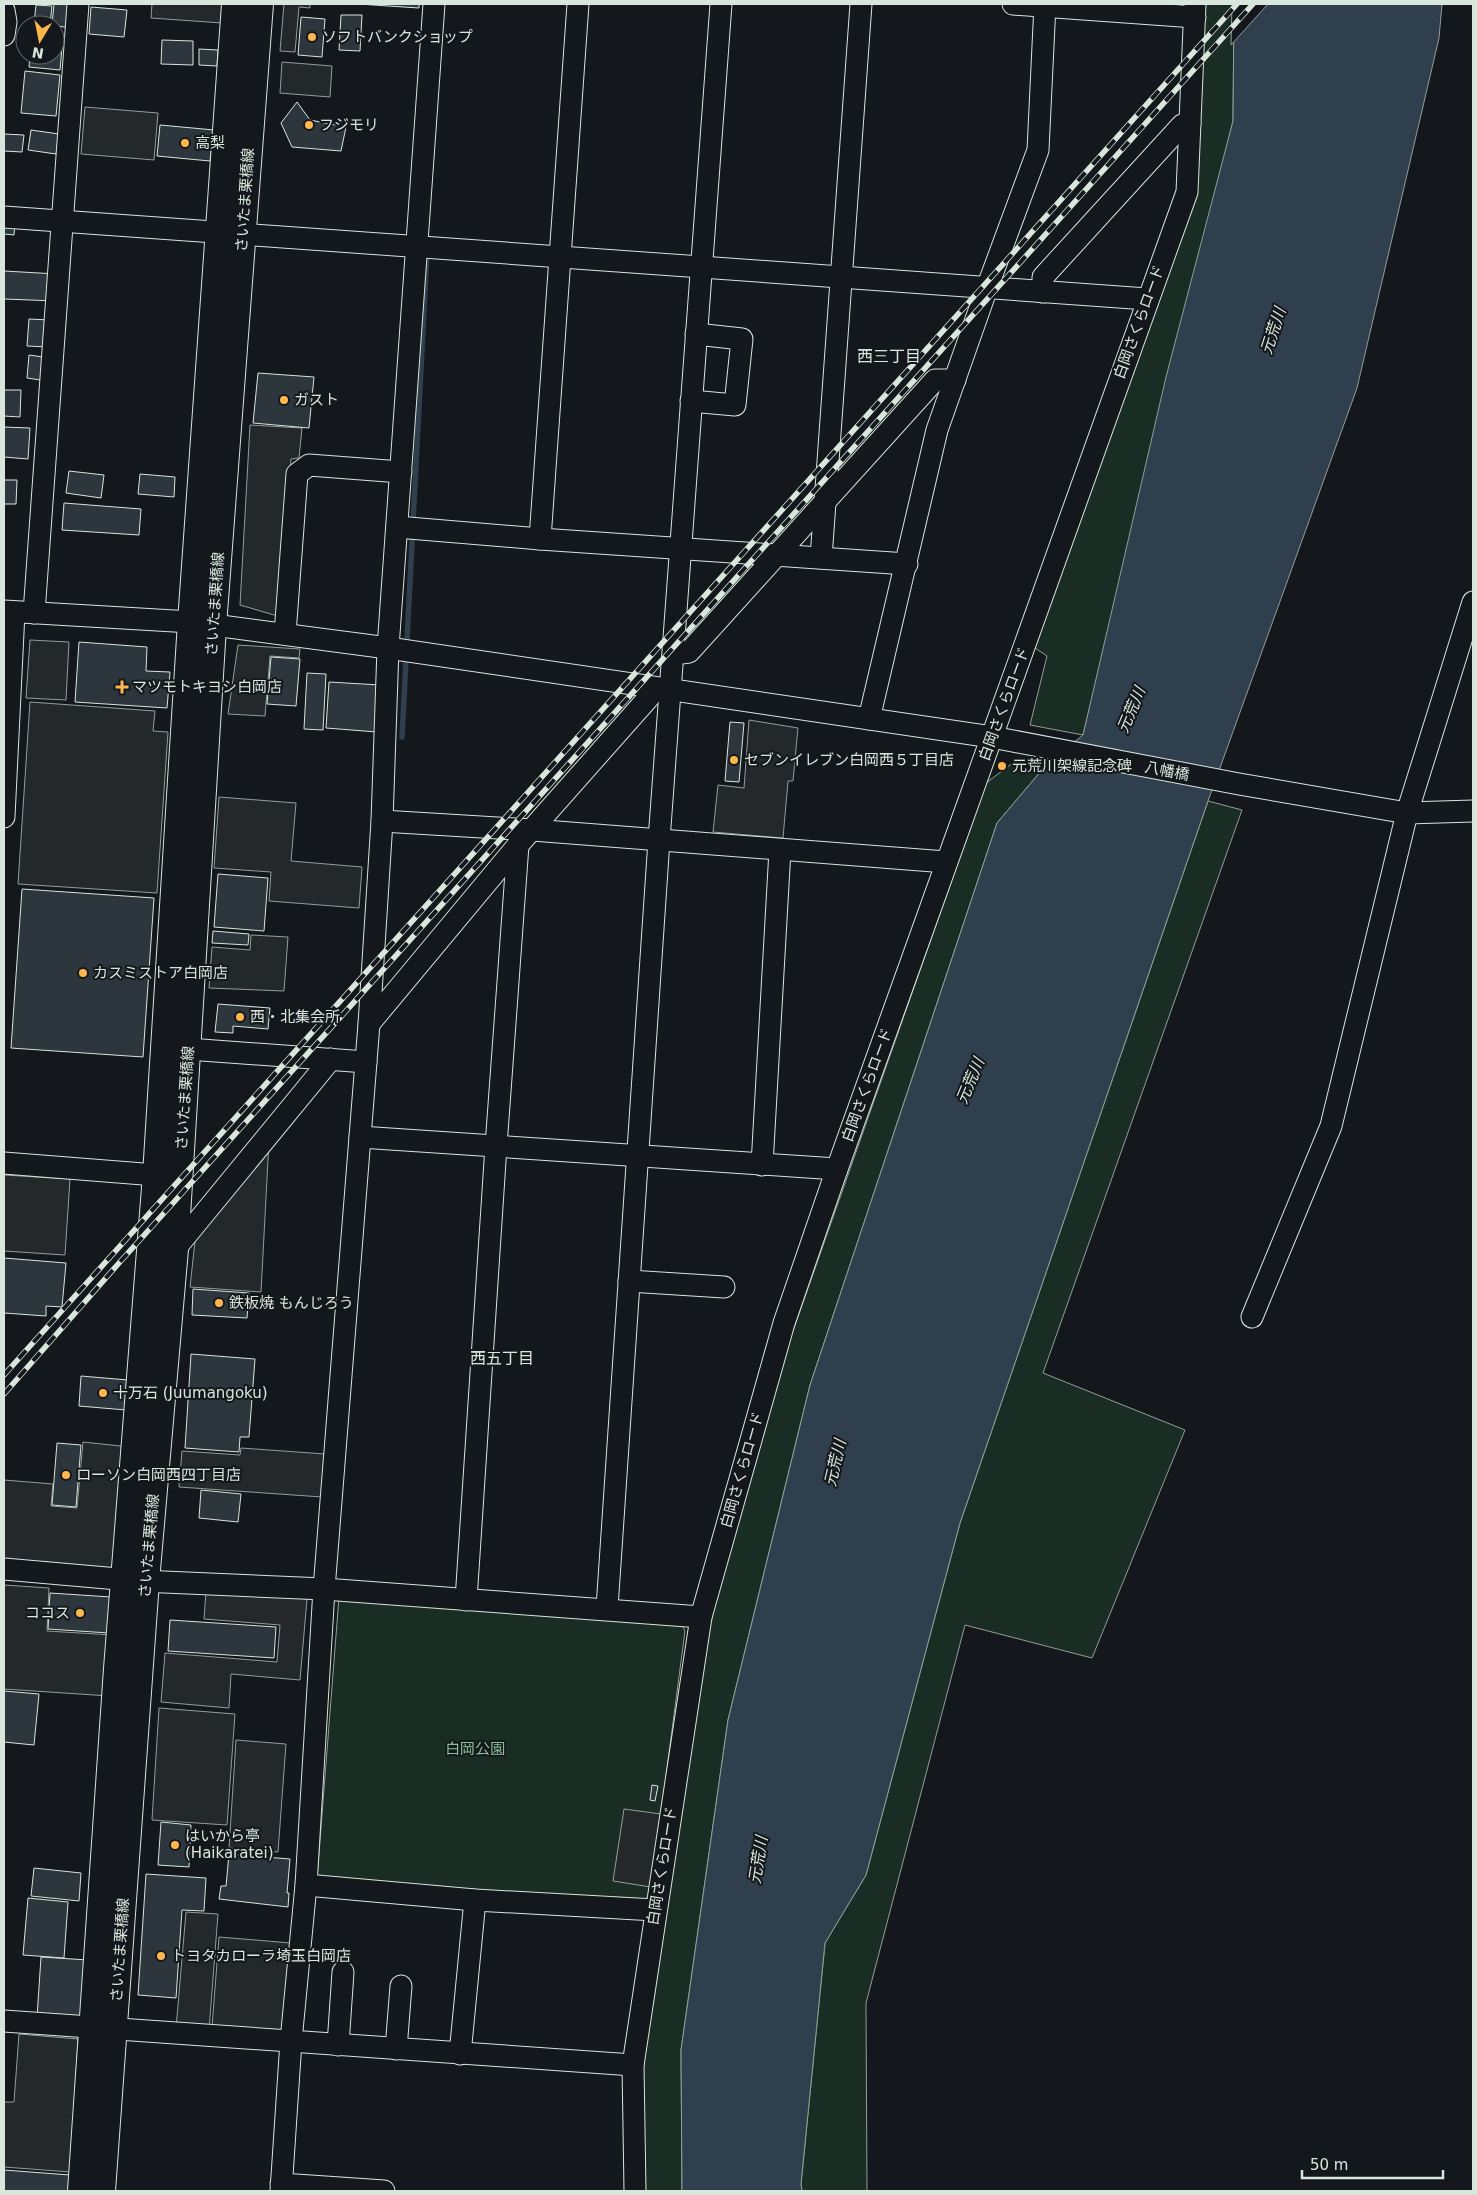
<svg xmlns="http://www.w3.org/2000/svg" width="1477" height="2195" font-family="'DejaVu Sans','Noto Sans JP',sans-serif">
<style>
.green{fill:#1a2d24;stroke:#939e99}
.parking{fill:#24282b;stroke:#939e99}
.water{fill:#2f3f4d;stroke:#939e99}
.pier{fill:#14181c;stroke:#939e99}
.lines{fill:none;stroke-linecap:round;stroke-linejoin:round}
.stream{stroke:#2f3f4d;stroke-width:5.5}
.building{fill:#2c363c;stroke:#d8e6dc}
.minor-casing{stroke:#d8e6dc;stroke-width:23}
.major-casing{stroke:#d8e6dc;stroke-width:28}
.minor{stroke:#14181c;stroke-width:21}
.major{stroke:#14181c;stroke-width:26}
.rail-casing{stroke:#d8e6dc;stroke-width:5.5}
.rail{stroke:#14181c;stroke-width:4;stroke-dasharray:11;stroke-linecap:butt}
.poi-dot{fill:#ffb74d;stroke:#14181c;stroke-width:2}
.labels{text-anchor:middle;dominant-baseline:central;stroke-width:4;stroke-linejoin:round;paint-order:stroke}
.poi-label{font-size:15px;fill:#d8e6dc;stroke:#14181c;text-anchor:start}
.street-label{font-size:15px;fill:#d8e6dc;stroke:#14181c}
.park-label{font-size:15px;fill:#8ac095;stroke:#14181c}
.water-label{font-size:16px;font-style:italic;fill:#d8e6dc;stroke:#14181c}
.neighbourhood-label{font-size:16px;fill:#d8e6dc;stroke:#14181c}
</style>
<rect width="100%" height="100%" fill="#14181c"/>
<g class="green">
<polygon points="1205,4 1234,4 1233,121 1083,735 1030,725 1047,656 1032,646 1194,186"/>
<polygon points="1018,759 1047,764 997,823 810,1385 728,1720 681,2050 682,2191 644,2191 643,2060 713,1606 781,1365 986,783"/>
<polygon points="1208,801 1242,810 1043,1373 1185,1430 1092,1658 965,1625 866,2003 867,2191 802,2191 801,2184 825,1943 866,1875 960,1523"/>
<polygon points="339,1597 682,1624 685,1631 661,1814 648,1897 639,1903 317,1879"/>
</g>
<g class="parking">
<polygon points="152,4 223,4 222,23 151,18"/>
<polygon points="284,4 310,4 310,8 299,7 295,52 280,51"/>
<polygon points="282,62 332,66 330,97 280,93"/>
<polygon points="85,107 158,113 154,160 81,154"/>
<polygon points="250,425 302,428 299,458 291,459 281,617 240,605"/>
<polygon points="30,640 69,642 66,700 26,698"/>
<polygon points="238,645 300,649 299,658 270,656 265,716 228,714"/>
<polygon points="30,702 155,711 153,731 168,732 157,893 18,884"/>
<polygon points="749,720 798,728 793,781 788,781 783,838 713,832 718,785 744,788"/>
<polygon points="219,797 296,803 291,861 362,867 359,908 269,901 271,872 214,868"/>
<polygon points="251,935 288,937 284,991 209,988 212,947 250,950"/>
<polygon points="269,1141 261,1292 190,1287 196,1232"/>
<polygon points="4,1175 70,1179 65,1255 4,1251"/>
<polygon points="83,1442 130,1447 121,1573 4,1566 4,1480 53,1484 51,1506 77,1508"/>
<polygon points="241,1448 325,1454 322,1497 179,1487 182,1451 240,1455"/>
<polygon points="4,1585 49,1588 47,1631 113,1635 109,1696 4,1689"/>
<polygon points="206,1591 307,1599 300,1680 231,1674 229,1708 161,1702 165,1653 277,1662 280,1625 204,1619"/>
<polygon points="159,1708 235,1714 227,1825 152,1820"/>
<polygon points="236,1740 286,1744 278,1852 229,1848"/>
<polygon points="624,1809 661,1814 651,1887 613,1881"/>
<polygon points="186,1912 218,1914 209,2030 176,2028"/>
<polygon points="219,1937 291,1943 283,2033 212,2027"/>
<polygon points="19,2034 78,2039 70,2172 4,2167 4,2102 14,2102"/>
</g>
<polygon class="water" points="1234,4 1442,4 1439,38 1357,388 1208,801 960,1523 866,1875 825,1943 801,2184 802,2191 682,2191 681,2050 728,1720 810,1385 997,823 1047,764 1083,735 1166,377 1233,121"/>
<polygon class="pier" points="1232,4 1268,4 1231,45"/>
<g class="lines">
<polyline class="stream" points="402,737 427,252"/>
</g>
<g class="building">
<polygon points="54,4 72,4 70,28 52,25"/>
<polygon points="358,4 419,4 419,8"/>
<polygon points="36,5 52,6 50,25 34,24"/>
<polygon points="91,7 127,10 124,37 89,34"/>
<polygon points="341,15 362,15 360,51 339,50"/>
<polygon points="301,17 325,19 322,57 298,55"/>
<polygon points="55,35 63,36 60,70 29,67 30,55 55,55"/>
<polygon points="162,40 193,41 193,65 161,64"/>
<polygon points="199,49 218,50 217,66 199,65"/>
<polygon points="25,71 60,75 56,116 21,113"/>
<polygon points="297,102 310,120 346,127 341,151 292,147 281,123"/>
<polygon points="160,125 214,130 210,161 157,156"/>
<polygon points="31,130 59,134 56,154 28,150"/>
<polygon points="4,134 24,135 22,152 4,151"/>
<polygon points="4,222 15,223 14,235 4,234"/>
<polygon points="4,271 57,274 56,301 4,299"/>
<polygon points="29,319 50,320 48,347 27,346"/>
<polygon points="29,355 50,358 47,381 27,378"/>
<polygon points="258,373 314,377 309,428 253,423"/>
<polygon points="4,390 21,390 20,417 4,416"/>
<polygon points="4,427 30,428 28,459 4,457"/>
<polygon points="69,471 104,475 101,498 66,493"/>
<polygon points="140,474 175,477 174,497 138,494"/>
<polygon points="4,480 17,480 16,504 4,504"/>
<polygon points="64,503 141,509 139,535 62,530"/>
<polygon points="79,642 147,647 146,671 170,672 167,708 75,702"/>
<polygon points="271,657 300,659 296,706 267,704"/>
<polygon points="307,673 326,674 323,730 304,729"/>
<polygon points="329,682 380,685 377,732 326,728"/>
<polygon points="730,722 744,723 739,782 725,781"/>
<polygon points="218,874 268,878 264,931 214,927"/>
<polygon points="22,889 154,898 143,1057 11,1048"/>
<polygon points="213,931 249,934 248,945 212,943"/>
<polygon points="218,1004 270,1008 268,1029 233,1026 233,1033 215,1032"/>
<polygon points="4,1258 66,1263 62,1307 46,1306 46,1316 4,1313"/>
<polygon points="193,1289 249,1293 247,1318 192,1315"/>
<polygon points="191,1354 255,1359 249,1437 240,1437 239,1452 185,1448"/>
<polygon points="81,1376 128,1380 126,1410 79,1406"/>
<polygon points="57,1443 81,1445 76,1507 52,1505"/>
<polygon points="201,1490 241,1494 238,1522 199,1518"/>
<polygon points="50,1593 111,1597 109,1633 48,1629"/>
<polygon points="170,1620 276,1627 274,1658 168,1651"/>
<polygon points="4,1691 39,1694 34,1745 4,1742"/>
<polygon points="652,1785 658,1786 655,1801 650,1800"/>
<polygon points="161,1822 191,1825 189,1867 158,1865"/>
<polygon points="229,1854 290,1859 287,1893 289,1893 288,1907 219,1899 221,1886 226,1886"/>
<polygon points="34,1868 81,1873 79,1901 31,1896"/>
<polygon points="146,1874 206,1878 204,1911 182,1910 176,1998 138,1995"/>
<polygon points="28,1898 68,1902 64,1958 23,1955"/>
<polygon points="41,1957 88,1960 84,2021 37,2017"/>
<polygon points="4,2170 70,2175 69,2191 4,2191"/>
</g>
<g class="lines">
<g class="minor-casing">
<g id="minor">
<polyline points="1013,4 1195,17"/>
<polyline points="4,10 6,22 4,35"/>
<polyline points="4,217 1147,299"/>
<polyline points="1043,292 1043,277 1182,125 1190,123"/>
<polyline points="691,401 735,405 742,339 696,334"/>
<polyline points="397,527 540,539 907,564"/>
<polyline points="540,539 578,4"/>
<polyline points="821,558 861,4"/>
<polyline points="4,611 191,622 388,648 992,737 1239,784 1407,813 1473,811"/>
<polyline points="34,613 78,4"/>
<polyline points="285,634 297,474 309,465 401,472"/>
<polyline points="674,654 689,652 935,380 955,380"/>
<polyline points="869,719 937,430 987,288 1038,150 1045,4"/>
<polyline points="4,817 14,612"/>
<polyline points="382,821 532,830 946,862"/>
<polyline points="369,1024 518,845 650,696 651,688"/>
<polyline points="188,1049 366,1062"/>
<polyline points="360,1137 837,1169"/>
<polyline points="4,1163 156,1175"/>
<polyline points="762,1165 780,850"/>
<polyline points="175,1249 331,1059"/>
<polyline points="629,1281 724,1287"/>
<polyline points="1252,1317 1331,1126 1407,813 1473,602"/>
<polyline points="4,1569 141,1581 324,1589 701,1617"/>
<polyline points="466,1600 496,1146 518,845"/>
<polyline points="607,1608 659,840 721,4"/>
<polyline points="306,1885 475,1900 655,1910"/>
<polyline points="4,2021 633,2065"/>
<polyline points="338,2045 343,1972"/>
<polyline points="396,2049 401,1986"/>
<polyline points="460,2054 475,1900"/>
<polyline points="281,2184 384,2191"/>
<polyline points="281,2191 291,2041 306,1885 324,1589 369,1024 382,821 388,648 434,4"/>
<polyline points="635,2191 633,2065 701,1617 784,1323 837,1169 1187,192 1195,4"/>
</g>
</g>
<g class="major-casing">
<g id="major">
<polyline points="81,2191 117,1669 156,1175 191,622 235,4"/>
<polyline points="102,2191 146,1581 175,1249 213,626 260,4"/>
</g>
</g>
<use href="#minor" class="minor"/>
<use href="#major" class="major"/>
<g class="rail-casing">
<g id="rail">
<polyline points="4,1375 1237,4"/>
<polyline points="4,1394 119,1263 1253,4"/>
</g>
</g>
<use href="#rail" class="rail"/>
</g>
<g class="poi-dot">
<circle cx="312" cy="37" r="5"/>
<circle cx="309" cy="125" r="5"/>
<circle cx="185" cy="143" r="5"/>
<circle cx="284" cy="400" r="5"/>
<path d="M119.5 679.5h5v5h5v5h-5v5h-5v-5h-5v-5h5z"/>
<circle cx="734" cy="760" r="5"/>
<circle cx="1002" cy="766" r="5"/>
<circle cx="83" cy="973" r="5"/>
<circle cx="240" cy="1017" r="5"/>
<circle cx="219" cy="1303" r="5"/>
<circle cx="103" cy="1393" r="5"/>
<circle cx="66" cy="1475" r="5"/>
<circle cx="80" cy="1613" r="5"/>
<circle cx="175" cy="1845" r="5"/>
<circle cx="161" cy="1956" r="5"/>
</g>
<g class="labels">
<g class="poi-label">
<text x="322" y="37">ソフトバンクショップ</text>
<text x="319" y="125">フジモリ</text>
<text x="195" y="143">高梨</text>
<text x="294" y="400">ガスト</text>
<text x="132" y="687">マツモトキヨシ白岡店</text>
<text x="744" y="760">セブンイレブン白岡西５丁目店</text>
<text x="1012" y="766">元荒川架線記念碑</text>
<text x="93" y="973">カスミストア白岡店</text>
<text x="250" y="1017">西・北集会所</text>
<text x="229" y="1303">鉄板焼 もんじろう</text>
<text x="113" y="1393">十万石 (Juumangoku)</text>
<text x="76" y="1475">ローソン白岡西四丁目店</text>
<text x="70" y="1613" text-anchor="end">ココス</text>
<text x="185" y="1836">はいから亭<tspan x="185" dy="17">(Haikaratei)</tspan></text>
<text x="171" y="1956">トヨタカローラ埼玉白岡店</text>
</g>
<g class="street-label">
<text transform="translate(245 200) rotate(-86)">さいたま栗橋線</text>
<text transform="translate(1139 322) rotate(-70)">白岡さくらロード</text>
<text transform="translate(215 604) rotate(-86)">さいたま栗橋線</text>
<text transform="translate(1004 704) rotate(-70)">白岡さくらロード</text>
<text transform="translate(1167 771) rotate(11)">八幡橋</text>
<text transform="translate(867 1085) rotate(-70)">白岡さくらロード</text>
<text transform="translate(185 1098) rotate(-86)">さいたま栗橋線</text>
<text transform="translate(742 1470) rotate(-74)">白岡さくらロード</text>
<text transform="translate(149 1546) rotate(-85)">さいたま栗橋線</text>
<text transform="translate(662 1866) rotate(-81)">白岡さくらロード</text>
<text transform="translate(120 1950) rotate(-86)">さいたま栗橋線</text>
</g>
<g class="park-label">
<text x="475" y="1749">白岡公園</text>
</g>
<g class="water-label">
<text transform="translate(1273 331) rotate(-72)">元荒川</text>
<text transform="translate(1131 710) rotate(-67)">元荒川</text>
<text transform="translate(970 1081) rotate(-67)">元荒川</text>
<text transform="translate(835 1463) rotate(-77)">元荒川</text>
<text transform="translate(758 1860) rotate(-81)">元荒川</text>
</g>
<g class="neighbourhood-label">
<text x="889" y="356">西三丁目</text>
<text x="502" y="1358">西五丁目</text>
</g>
</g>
<rect width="1477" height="2195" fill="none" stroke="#d8e6dc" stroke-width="10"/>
<g transform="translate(40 40) rotate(190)"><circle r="24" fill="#14181c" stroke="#626a69"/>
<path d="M0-4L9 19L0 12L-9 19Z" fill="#ffb74d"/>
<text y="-8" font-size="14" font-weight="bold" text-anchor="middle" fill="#d8e6dc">N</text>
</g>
<path d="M1302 2170v8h141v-8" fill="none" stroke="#d8e6dc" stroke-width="2.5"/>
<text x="1310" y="2170" font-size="15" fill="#d8e6dc" stroke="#14181c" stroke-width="4" paint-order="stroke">50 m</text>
</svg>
